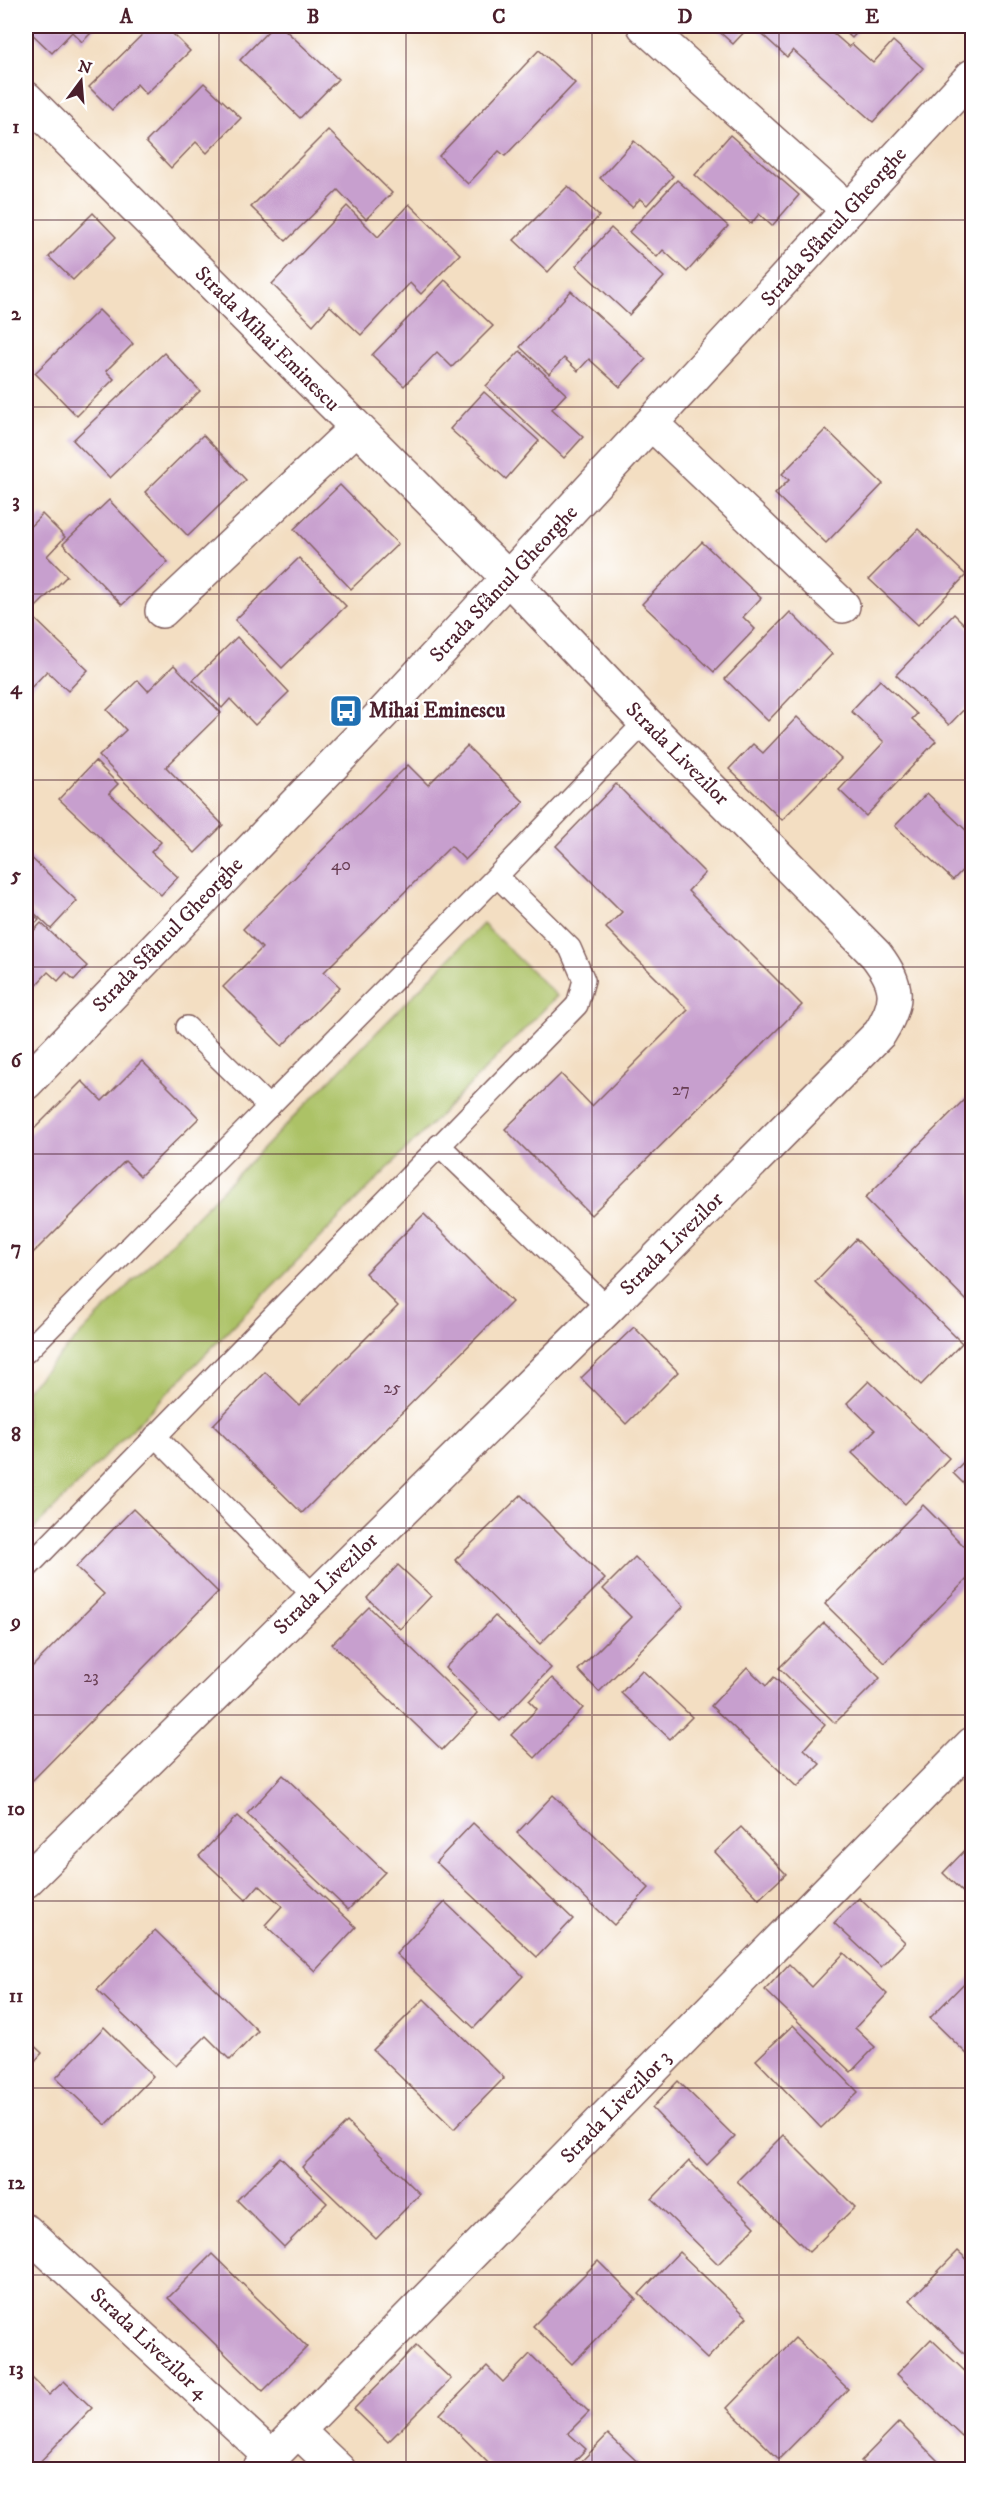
<svg xmlns="http://www.w3.org/2000/svg" width="998" height="2495" font-family="'IM FELL DW Pica',serif">
<style>
.green{fill:#acc266;stroke:#7b7048;stroke-width:1.5}
.building{fill:#c79fce}
.lines{fill:none;stroke-linecap:round;stroke-linejoin:round}
.lane-casing{stroke:#856260;stroke-width:24}
.street-casing{stroke:#856260;stroke-width:36}
.secondary-casing{stroke:#856260;stroke-width:36}
.lane{stroke:#fff;stroke-width:21}
.street{stroke:#fff;stroke-width:33}
.secondary{stroke:#fff;stroke-width:33}
.grid{fill:none;stroke:#4a1f2b;stroke-width:1.5;stroke-opacity:0.55}
.labels{text-anchor:middle;dominant-baseline:central;stroke-width:5;stroke-linejoin:round;paint-order:stroke}
.number-label{font-size:18px;fill:#693f54}
.street-label{font-size:21px;fill:#4a1f2b;stroke:#fff}
.poi-label{font-size:21px;font-weight:bold;fill:#4a1f2b;stroke:#fff;text-anchor:start}
.neatline{fill:none;stroke:#4a1f2b;stroke-width:2}
.grid-label{font-size:20px;text-anchor:middle;font-weight:bold;fill:#4a1f2b}
</style>
<rect width="100%" height="100%" fill="#fff"/>
<filter id="ink" filterUnits="userSpaceOnUse"><feTurbulence type="fractalNoise" baseFrequency=".0167" numOctaves="2"/><feDisplacementMap in="SourceGraphic" scale="12" xChannelSelector="R" yChannelSelector="G"/><feConvolveMatrix kernelMatrix="1 2 1 2 8 2 1 2 1" color-interpolation-filters="sRGB"/></filter>
<filter id="wash" filterUnits="userSpaceOnUse"><feTurbulence type="fractalNoise" baseFrequency=".008" numOctaves="4" result="noise"/><feDisplacementMap in="SourceGraphic" scale="24" xChannelSelector="R" yChannelSelector="G"/><feGaussianBlur stdDeviation="1.35" result="paint"/><feColorMatrix in="noise" values="0 0 0 0 0 0 0 0 0 0 0 0 0 0 0 0 0 1.4 0 .05"/><feComposite in="paint" operator="in"/></filter>
<g filter="url(#wash)">
<rect width="100%" height="100%" fill="#f3dec2"/>
<polygon class="green" points="483,924 557,996 26,1537 26,1390"/>
<g id="blocks">
<g class="building">
<polygon points="30,26 98,26 82,42 72,32 52,53 27,29"/>
<polygon points="151,26 165,26 190,51 146,94 137,84 112,110 89,87"/>
<polygon points="273,26 281,26 338,79 300,118 240,60"/>
<polygon points="713,26 750,26 733,44"/>
<polygon points="753,26 825,26 849,47 852,44 873,63 893,41 923,68 873,122 793,50 787,57"/>
<polygon points="839,26 863,26 852,38"/>
<polygon points="539,50 575,83 505,156 499,151 468,184 439,156"/>
<polygon points="204,83 241,118 207,153 196,142 171,168 146,142"/>
<polygon points="328,130 392,193 366,219 338,190 286,241 251,207"/>
<polygon points="730,135 799,195 772,226 759,214 751,224 695,175"/>
<polygon points="634,141 673,176 647,205 640,199 632,207 600,178"/>
<polygon points="677,180 728,226 687,272 663,250 657,257 629,232"/>
<polygon points="568,186 599,216 548,272 514,240"/>
<polygon points="409,204 460,254 421,294 410,283 361,335 330,306 313,325 272,284 347,206 378,237"/>
<polygon points="93,213 116,237 73,280 49,257"/>
<polygon points="611,228 664,277 629,315 576,266"/>
<polygon points="445,280 493,326 452,367 437,352 404,386 372,355"/>
<polygon points="571,291 646,359 620,387 589,359 578,371 564,358 549,374 520,347"/>
<polygon points="99,310 133,344 106,371 114,379 77,416 35,373"/>
<polygon points="520,351 566,394 552,409 583,437 564,458 486,386"/>
<polygon points="164,353 200,391 110,478 73,440"/>
<polygon points="484,392 539,441 506,479 450,429"/>
<polygon points="826,429 883,484 826,543 775,494 789,480 782,474"/>
<polygon points="203,435 246,480 188,536 145,492"/>
<polygon points="340,485 398,544 351,589 294,529"/>
<polygon points="109,500 168,562 122,605 63,544"/>
<polygon points="42,514 65,537 47,556 67,576 32,611 26,604 26,531"/>
<polygon points="918,529 966,575 918,625 869,579"/>
<polygon points="702,542 761,598 743,617 755,629 714,672 642,604"/>
<polygon points="299,558 346,606 282,668 235,620"/>
<polygon points="790,612 832,654 768,721 725,679"/>
<polygon points="954,614 972,632 972,701 949,725 896,675"/>
<polygon points="33,617 88,670 68,691 47,671 26,693 26,625"/>
<polygon points="237,637 289,692 255,725 230,699 222,708 193,680"/>
<polygon points="174,665 221,713 166,767 223,825 195,853 99,756 126,730 107,710 138,680 148,691"/>
<polygon points="880,680 917,714 912,719 936,741 866,816 839,790 884,742 851,711"/>
<polygon points="797,717 841,759 782,820 729,769 753,744 763,753"/>
<polygon points="467,746 524,802 465,860 451,846 324,972 340,987 282,1046 223,987 262,948 243,929 408,765 428,785"/>
<polygon points="95,761 118,784 109,793 161,842 151,852 178,877 161,895 59,799"/>
<polygon points="616,784 705,873 688,891 802,1005 591,1215 505,1129 561,1074 592,1106 688,1010 606,928 622,912 556,846"/>
<polygon points="927,793 972,836 972,860 953,880 895,826"/>
<polygon points="26,853 77,901 51,929 26,905"/>
<polygon points="26,907 39,920 26,933"/>
<polygon points="41,923 87,966 74,980 66,972 58,981 48,972 26,996 26,939"/>
<polygon points="142,1061 199,1118 140,1176 125,1161 26,1260 26,1137 82,1081 102,1101"/>
<polygon points="972,1092 972,1306 865,1198"/>
<polygon points="424,1214 512,1302 302,1513 213,1425 265,1372 299,1405 398,1306 365,1273"/>
<polygon points="856,1239 962,1343 921,1385 815,1282"/>
<polygon points="634,1327 678,1372 626,1424 581,1378"/>
<polygon points="869,1381 949,1458 905,1504 852,1453 875,1430 847,1403"/>
<polygon points="972,1453 972,1492 953,1473"/>
<polygon points="521,1495 605,1579 540,1644 455,1560"/>
<polygon points="923,1505 972,1554 972,1574 885,1663 825,1604"/>
<polygon points="133,1509 218,1592 26,1787 26,1673 104,1594 76,1567"/>
<polygon points="635,1557 684,1606 599,1692 578,1670 631,1617 603,1589"/>
<polygon points="398,1565 431,1596 400,1629 367,1598"/>
<polygon points="369,1607 478,1713 442,1750 332,1644"/>
<polygon points="495,1616 551,1668 500,1721 445,1668"/>
<polygon points="824,1623 880,1678 835,1723 779,1668"/>
<polygon points="747,1667 766,1686 774,1677 825,1725 804,1749 820,1764 797,1787 711,1706"/>
<polygon points="642,1670 692,1717 670,1739 621,1693"/>
<polygon points="552,1678 583,1708 535,1758 511,1735 537,1709 529,1701"/>
<polygon points="283,1775 385,1872 348,1910 247,1814"/>
<polygon points="553,1795 649,1888 614,1925 517,1833"/>
<polygon points="237,1816 356,1927 315,1971 265,1925 282,1906 259,1885 246,1900 199,1856"/>
<polygon points="473,1823 573,1919 537,1957 436,1862"/>
<polygon points="741,1827 786,1874 759,1899 715,1852"/>
<polygon points="972,1843 972,1901 943,1873"/>
<polygon points="859,1898 905,1942 881,1967 834,1923"/>
<polygon points="445,1902 523,1976 474,2028 396,1954"/>
<polygon points="155,1930 258,2031 230,2060 206,2036 176,2066 97,1990"/>
<polygon points="844,1953 887,1994 855,2028 875,2047 851,2072 765,1990 789,1964 812,1987"/>
<polygon points="972,1975 972,2059 930,2018"/>
<polygon points="424,1999 504,2078 454,2129 373,2050"/>
<polygon points="793,2025 858,2092 821,2128 756,2060"/>
<polygon points="104,2027 153,2076 106,2125 56,2078"/>
<polygon points="26,2038 42,2053 26,2071"/>
<polygon points="678,2081 735,2137 707,2165 652,2108"/>
<polygon points="347,2122 420,2194 376,2239 302,2167"/>
<polygon points="783,2135 855,2207 809,2252 737,2181"/>
<polygon points="280,2157 327,2203 284,2247 237,2200"/>
<polygon points="689,2161 755,2227 718,2264 652,2199"/>
<polygon points="958,2251 972,2264 972,2361 910,2300"/>
<polygon points="679,2252 747,2317 707,2359 639,2294"/>
<polygon points="212,2254 307,2347 263,2391 168,2298"/>
<polygon points="598,2261 636,2299 572,2364 533,2326"/>
<polygon points="795,2338 848,2389 779,2459 727,2408"/>
<polygon points="931,2339 972,2378 972,2425 962,2436 897,2374"/>
<polygon points="416,2346 451,2379 388,2442 354,2409"/>
<polygon points="530,2354 589,2412 568,2433 586,2449 566,2470 495,2470 440,2414 487,2366 503,2382"/>
<polygon points="26,2372 49,2395 64,2381 92,2408 32,2470 26,2470"/>
<polygon points="899,2422 947,2470 870,2470 861,2461"/>
<polygon points="608,2434 646,2470 573,2470"/>
</g>
</g>
</g>
<g filter="url(#ink)">
<use href="#blocks" fill-opacity="0" stroke="#856260" stroke-width="1.5"/>
<g class="lines">
<g class="lane-casing">
<g id="lane">
<polyline points="187,1027 269,1107"/>
<polyline points="439,1145 608,1308"/>
<polyline points="26,1352 497,876 645,722"/>
<polyline points="155,1436 314,1596"/>
<polyline points="26,1569 577,1005 584,980 570,948 497,876"/>
</g>
</g>
<g class="street-casing">
<g id="street">
<polyline points="644,26 848,210"/>
<path d="M26 98 509 579 645 722 876 955C899 985 900 1001 880 1033L608 1308 26 1881"/>
<polyline points="652,424 843,606"/>
<polyline points="162,611 356,428"/>
<polyline points="26,2231 272,2457"/>
<polyline points="298,2431 339,2470"/>
<polyline points="259,2470 972,1744"/>
</g>
</g>
<g class="secondary-casing">
<polyline id="secondary" points="26,1083 384,712 972,76"/>
</g>
<use href="#lane" class="lane"/>
<use href="#street" class="street"/>
<use href="#secondary" class="secondary"/>
</g>
</g>
<path class="grid" d="M219 26V2470M406 26V2470M592 26V2470M779 26V2470M26 220H972M26 407H972M26 594H972M26 780H972M26 967H972M26 1154H972M26 1341H972M26 1528H972M26 1715H972M26 1901H972M26 2088H972M26 2275H972"/>
<defs>
<g id="bus-square" transform="scale(1.725)"><rect x="-9" y="-9" width="18" height="18" rx="4" fill="#1f6fb2" stroke="#fff"/><path d="M-5-6H5V4H4V6H2V4H-2V6H-4V4H-5ZM-3.5-4V0h7V-4ZM-3.5 1.2v1.5H-2V1.2ZM2 1.2v1.5H3.5V1.2Z" fill="#fff"/></g>
</defs>
<g fill-rule="evenodd">
<use href="#bus-square" x="346" y="711"/>
</g>
<g class="labels">
<g class="number-label">
<text x="341" y="865">40</text>
<text x="681" y="1090">27</text>
<text x="392" y="1388">25</text>
<text x="91" y="1677">23</text>
</g>
<g class="street-label">
<text transform="translate(834 227) rotate(-48)">Strada Sfântul Gheorghe</text>
<text transform="translate(267 339) rotate(45)">Strada Mihai Eminescu</text>
<text transform="translate(504 584) rotate(-47)">Strada Sfântul Gheorghe</text>
<text transform="translate(677 754) rotate(45)">Strada Livezilor</text>
<text transform="translate(168 935) rotate(-46)">Strada Sfântul Gheorghe</text>
<text transform="translate(672 1244) rotate(-45)">Strada Livezilor</text>
<text transform="translate(326 1584) rotate(-44)">Strada Livezilor</text>
<text transform="translate(616 2107) rotate(-46)">Strada Livezilor 3</text>
<text transform="translate(149 2344) rotate(43)">Strada Livezilor 4</text>
</g>
<g class="poi-label">
<text x="369" y="711">Mihai Eminescu</text>
</g>
</g>
<rect width="998" height="2495" fill="none" stroke="#fff" stroke-width="66"/>
<g transform="translate(81 81) rotate(16)" stroke="#ffffff" stroke-width="4.5" paint-order="stroke">
<path d="M0-4.5L10 22L0 15L-10 22Z" fill="#4a1f2b"/>
<text y="-9" font-size="16" font-weight="bold" text-anchor="middle" fill="#4a1f2b">N</text>
</g>
<rect x="33" y="33" width="932" height="2429" class="neatline"/>
<g class="grid-label">
<text x="126" y="23">A</text>
<text x="313" y="23">B</text>
<text x="499" y="23">C</text>
<text x="685" y="23">D</text>
<text x="872" y="23">E</text>
<text x="16" y="133">1</text>
<text x="16" y="320">2</text>
<text x="16" y="507">3</text>
<text x="16" y="694">4</text>
<text x="16" y="881">5</text>
<text x="16" y="1067">6</text>
<text x="16" y="1254">7</text>
<text x="16" y="1441">8</text>
<text x="16" y="1628">9</text>
<text x="16" y="1815">10</text>
<text x="16" y="2002">11</text>
<text x="16" y="2189">12</text>
<text x="16" y="2375">13</text>
</g>
</svg>
